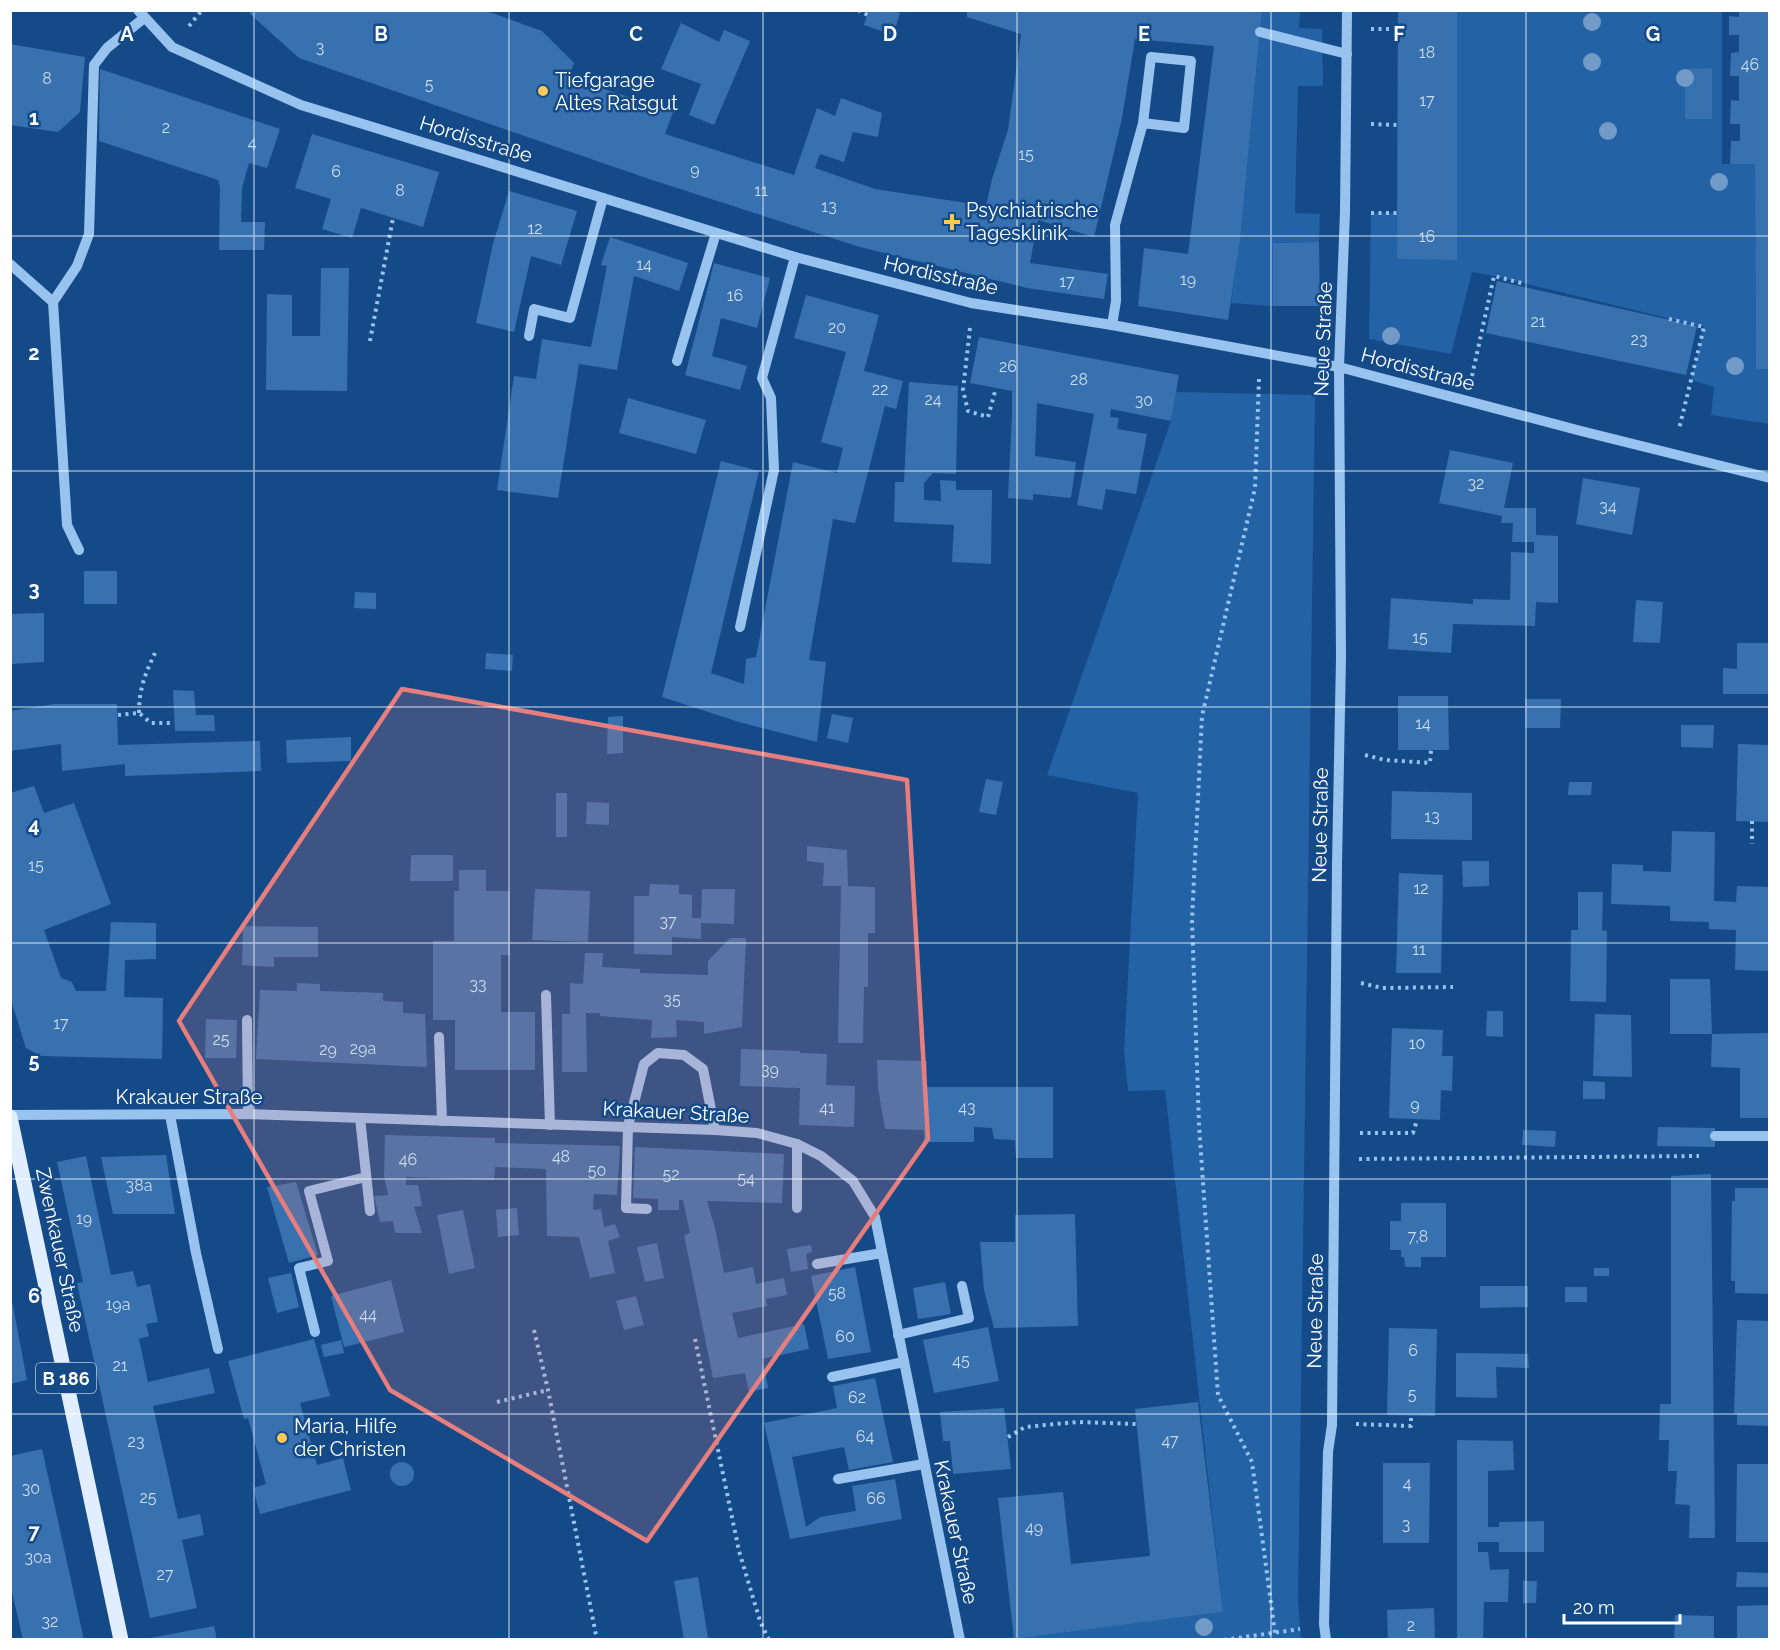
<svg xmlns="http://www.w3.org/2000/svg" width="1780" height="1650" font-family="Raleway,sans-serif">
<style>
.green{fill:#2362a5}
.building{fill:#3871af}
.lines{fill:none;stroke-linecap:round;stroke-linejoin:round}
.path{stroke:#99c3ef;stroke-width:4;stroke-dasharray:3 4.5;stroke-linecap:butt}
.minor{stroke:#99c3ef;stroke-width:10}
.major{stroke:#e1eeff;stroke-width:15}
.tree{fill:#729ac7}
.marked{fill:#e67e7e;fill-opacity:0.2;stroke:#e67e7e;stroke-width:4.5;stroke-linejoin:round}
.grid{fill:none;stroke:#fff;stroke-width:1.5;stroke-opacity:0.55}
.poi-dot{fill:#ffc957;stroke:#144a87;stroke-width:2}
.labels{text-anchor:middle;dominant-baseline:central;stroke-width:5;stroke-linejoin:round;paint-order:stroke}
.number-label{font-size:16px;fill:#cddceb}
.shield{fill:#144a87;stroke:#b8c9db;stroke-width:1.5}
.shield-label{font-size:18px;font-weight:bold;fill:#fff}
.poi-label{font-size:20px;fill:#fff;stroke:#144a87;text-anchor:start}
.street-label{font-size:20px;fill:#fff;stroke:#144a87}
.grid-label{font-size:20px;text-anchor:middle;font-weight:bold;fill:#fff;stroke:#144a87;stroke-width:5;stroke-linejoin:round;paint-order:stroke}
</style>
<rect width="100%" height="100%" fill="#144a87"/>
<g class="green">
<polygon points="1262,11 1300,11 1299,28 1322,29 1323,86 1298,86 1295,213 1320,214 1319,242 1273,243 1273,306 1231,303 1240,241"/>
<polygon points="1457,11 1722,11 1722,164 1755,164 1756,368 1769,369 1769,424 1711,415 1714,387 1691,380 1704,327 1494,276 1472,272 1451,354 1369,339 1371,213 1397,213 1397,259 1457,259"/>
<polygon points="1176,392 1315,395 1298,1601 1301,1639 1007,1640 1223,1612 1165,1090 1128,1091 1124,1051 1138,793 1047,775 1171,421"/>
</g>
<g class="building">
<polygon points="252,10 484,10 542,31 574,63 569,77 673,112 665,134 794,175 817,108 835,116 841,98 882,113 878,137 853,132 844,162 820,154 815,168 875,189 986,206 992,179 1008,130 1021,34 967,17 967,10 1262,10 1240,241 1228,320 1138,306 1144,248 1188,254 1214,46 1135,39 1122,118 1094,237 1038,220 1030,263 1108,274 1104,299 1027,288 860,247 649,179 299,58 249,13"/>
<polygon points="869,10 893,10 900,13 893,35 864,25"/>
<polygon points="1398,10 1457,10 1457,260 1397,259"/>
<polygon points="1739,10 1770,10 1770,369 1756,369 1755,164 1730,164 1731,141 1740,141 1740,124 1730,124 1731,100 1739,101 1739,76 1730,76 1731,53 1739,52 1739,35 1729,35 1729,16 1739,17"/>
<polygon points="681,23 719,42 724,30 750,41 714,125 689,115 701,84 661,69"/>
<polygon points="10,44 85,57 80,112 58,132 10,125"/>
<polygon points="1712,68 1712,119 1685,119 1685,69"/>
<polygon points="100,69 280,129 267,168 249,163 242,188 241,222 265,222 264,250 219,250 220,187 218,180 99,141"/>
<polygon points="312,134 439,172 423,227 361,208 352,238 322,229 331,199 295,188"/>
<polygon points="509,191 577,211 561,265 531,256 514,332 476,323 493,244"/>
<polygon points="610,237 688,263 679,291 634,276 617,370 579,364 558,498 497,490 514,376 536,379 542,339 591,347 607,266 601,265"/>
<polygon points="1319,242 1320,306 1273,306 1273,243"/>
<polygon points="714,263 770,278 757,328 721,318 712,356 747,366 740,390 685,375"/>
<polygon points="321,268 349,268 347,391 266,390 267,294 292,295 292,336 320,336"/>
<polygon points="1497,281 1697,326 1686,375 1486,333"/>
<polygon points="806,295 879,315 864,371 903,381 896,409 885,406 855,523 833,519 809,660 826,662 817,742 739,722 662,697 721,461 759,471 711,673 744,684 746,659 756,657 793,462 837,473 843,448 821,442 846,352 794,338"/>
<polygon points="979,337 1179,375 1171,421 1111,409 1110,417 1119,418 1117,429 1147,434 1136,494 1106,489 1102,510 1077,505 1094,414 1037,403 1035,456 1076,462 1071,498 1033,494 1033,500 1008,498 1012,415 1012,391 970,383"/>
<polygon points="909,382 958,386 956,474 933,473 924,483 924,500 941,501 940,480 956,481 956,490 992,490 991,564 952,562 954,525 894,522 895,482 904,482"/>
<polygon points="628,398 706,420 696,454 619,433"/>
<polygon points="1450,450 1513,463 1504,508 1536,508 1536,535 1558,536 1558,603 1536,602 1535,626 1453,624 1451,653 1388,649 1391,598 1473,604 1473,599 1510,600 1511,552 1534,553 1534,542 1512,542 1513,523 1501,523 1502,516 1439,503"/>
<polygon points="1583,478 1640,488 1632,535 1576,524"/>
<rect x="84" y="571" width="33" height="33"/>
<polygon points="355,592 376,593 376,609 354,608"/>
<polygon points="1636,600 1663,602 1660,643 1633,642"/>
<polygon points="44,613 44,662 10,664 10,614"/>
<polygon points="1737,643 1770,643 1770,694 1723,694 1723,668 1737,669"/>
<polygon points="486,653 513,655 512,671 485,669"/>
<polygon points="173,690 194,691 196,715 214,715 215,731 175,731"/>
<polygon points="1398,696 1448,696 1449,750 1398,750"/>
<polygon points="1525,699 1561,699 1560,728 1525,728"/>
<polygon points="54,704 117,704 118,745 260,741 261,771 125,776 125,764 62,771 61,744 10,751 10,711"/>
<polygon points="832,714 853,718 848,743 827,738"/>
<polygon points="623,716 623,753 607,754 608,717"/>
<polygon points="1681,725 1714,725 1713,748 1681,747"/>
<polygon points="351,737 351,761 287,763 286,740"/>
<polygon points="1738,744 1770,745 1770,822 1736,821"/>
<polygon points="986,779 1003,782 996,815 979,812"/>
<polygon points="1569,782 1592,782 1591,795 1568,795"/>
<polygon points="34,786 44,813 74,803 111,904 44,930 61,978 72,982 76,991 106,991 111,922 156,923 156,959 125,960 124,997 163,998 162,1059 41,1056 26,1048 10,997 10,793"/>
<polygon points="1392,791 1472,793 1472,840 1391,839"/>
<rect x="556" y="793" width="11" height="44"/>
<polygon points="587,802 609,803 609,825 586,824"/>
<polygon points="1672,831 1715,832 1714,901 1736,902 1737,886 1770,887 1770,971 1735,970 1736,930 1709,929 1709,922 1670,921 1670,906 1611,904 1612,864 1643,865 1643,871 1671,872"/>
<polygon points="807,846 847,850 848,886 875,887 875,933 868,933 868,987 864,987 863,1043 838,1043 841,886 823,886 824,863 807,861"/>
<polygon points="411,855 453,855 453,881 410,881"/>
<polygon points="1462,861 1489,861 1489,886 1463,887"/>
<polygon points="459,870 486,870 486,891 510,891 510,955 501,955 501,1012 535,1012 535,1070 455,1070 455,1020 433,1020 433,941 454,941 454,891 459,891"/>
<polygon points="1399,873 1443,875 1441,973 1396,973"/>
<polygon points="650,884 679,885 679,894 692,895 692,918 701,918 702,889 735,889 734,924 701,923 701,939 672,937 672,955 634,954 634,896 649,896"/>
<polygon points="535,889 590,891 588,942 532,940"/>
<polygon points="1578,892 1603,892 1602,930 1607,931 1606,1002 1570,1001 1571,930 1578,930"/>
<polygon points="243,926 318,927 318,957 274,957 274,967 242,965"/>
<polygon points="730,938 746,938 742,1027 704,1034 704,1022 676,1020 677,1037 651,1038 652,1020 600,1016 600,1013 586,1013 587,1072 562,1072 562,1014 570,1014 570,983 583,984 585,953 603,953 602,967 640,969 640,973 708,975 708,961"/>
<polygon points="1670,979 1710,979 1712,1034 1670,1034"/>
<polygon points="297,983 320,984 320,991 383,993 383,1001 403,1002 403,1013 425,1014 427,1067 256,1059 260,990 297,991"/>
<polygon points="1487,1011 1503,1011 1503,1037 1486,1036"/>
<polygon points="1595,1014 1631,1015 1632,1077 1593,1076"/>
<polygon points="206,1019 237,1020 236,1058 205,1058"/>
<polygon points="1392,1028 1443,1030 1442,1056 1453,1056 1452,1091 1441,1090 1440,1120 1389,1118"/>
<polygon points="1770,1033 1770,1118 1740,1118 1740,1068 1711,1067 1712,1034"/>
<polygon points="741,1049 800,1051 800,1053 827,1054 826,1085 855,1086 854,1127 799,1125 800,1088 740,1086"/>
<polygon points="877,1060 927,1061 926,1087 1053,1087 1053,1158 1016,1158 1015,1140 994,1139 992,1128 974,1127 974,1142 924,1142 924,1130 885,1129 878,1088"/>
<polygon points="1583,1081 1605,1082 1605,1099 1583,1099"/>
<polygon points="1658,1127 1715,1128 1715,1147 1657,1146"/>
<polygon points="1523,1130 1556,1131 1555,1147 1522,1145"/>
<polygon points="385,1135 495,1138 495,1143 620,1146 617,1195 594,1194 593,1210 601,1209 604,1227 615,1224 620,1237 608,1241 615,1273 590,1278 579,1237 547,1236 546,1169 495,1167 494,1180 406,1177 406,1185 418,1185 422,1206 414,1207 422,1233 395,1233 393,1221 380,1222 374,1196 388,1195 384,1176"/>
<polygon points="635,1147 784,1154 782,1203 707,1201 715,1228 724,1273 753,1267 756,1284 784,1278 787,1295 766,1299 767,1306 732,1313 738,1338 804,1324 809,1349 762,1359 768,1388 749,1392 745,1373 713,1378 684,1235 690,1233 683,1200 679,1200 679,1210 658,1210 658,1199 633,1198"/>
<polygon points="166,1155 175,1214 113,1214 101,1157"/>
<polygon points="86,1156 111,1275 133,1271 137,1287 150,1284 158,1322 146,1324 149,1336 139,1339 148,1382 209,1368 215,1393 153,1406 178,1519 200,1514 204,1535 182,1540 197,1608 150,1618 77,1283 83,1282 57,1162"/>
<polygon points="1711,1174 1715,1538 1689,1538 1690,1505 1675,1504 1677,1471 1668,1471 1669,1440 1659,1440 1660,1404 1671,1404 1671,1176"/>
<polygon points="296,1182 318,1255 289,1263 267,1187"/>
<polygon points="1735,1188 1770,1188 1769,1294 1735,1293 1735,1281 1731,1281 1732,1201 1735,1201"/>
<polygon points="1401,1203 1446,1203 1446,1257 1421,1257 1421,1267 1405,1267 1404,1257 1401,1257 1401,1250 1390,1250 1390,1221 1401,1221"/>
<polygon points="517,1208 519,1235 498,1237 496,1210"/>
<polygon points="463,1210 475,1268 449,1274 437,1215"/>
<polygon points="1075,1214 1078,1326 994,1328 984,1290 980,1242 1015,1242 1015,1215"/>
<polygon points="657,1243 664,1278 645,1282 637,1247"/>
<polygon points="811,1245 812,1252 806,1254 808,1269 791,1272 787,1249"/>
<polygon points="855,1267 871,1352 828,1359 811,1276"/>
<rect x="1594" y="1268" width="15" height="8"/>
<polygon points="291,1273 299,1307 277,1313 268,1278"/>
<polygon points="391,1280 404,1332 344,1347 331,1296"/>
<polygon points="945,1282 951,1314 918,1319 913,1288"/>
<polygon points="1480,1286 1528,1286 1528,1307 1480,1308"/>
<rect x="1565" y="1287" width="22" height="15"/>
<polygon points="636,1296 644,1325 624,1330 616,1301"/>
<polygon points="12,1301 27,1380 10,1384 10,1302"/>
<polygon points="1737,1320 1770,1321 1770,1426 1737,1425 1737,1414 1734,1413"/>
<polygon points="988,1327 999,1381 934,1393 923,1340"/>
<polygon points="1389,1328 1437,1329 1435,1416 1387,1415"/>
<polygon points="314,1339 330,1396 300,1403 317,1465 343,1458 351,1490 260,1514 253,1488 266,1484 248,1418 244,1419 228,1361"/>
<polygon points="341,1340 344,1353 324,1357 321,1345"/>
<polygon points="1456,1353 1528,1354 1529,1368 1496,1367 1497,1398 1456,1397"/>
<polygon points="875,1378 893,1462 849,1470 844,1447 792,1457 806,1527 820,1517 856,1511 852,1486 895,1479 902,1519 790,1539 764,1423 837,1408 833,1386"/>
<polygon points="1198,1402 1223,1612 1014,1639 998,1498 1063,1492 1071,1564 1150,1556 1135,1409"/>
<polygon points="1004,1408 1011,1469 953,1474 950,1441 943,1441 940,1412"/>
<polygon points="1457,1440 1513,1441 1514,1470 1488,1471 1488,1527 1499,1527 1499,1522 1544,1521 1544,1552 1499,1552 1499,1542 1478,1542 1478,1552 1488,1552 1490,1570 1509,1569 1508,1602 1484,1602 1483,1640 1457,1640"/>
<polygon points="42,1449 58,1521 84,1640 23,1640 10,1583 10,1456"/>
<circle cx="402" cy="1474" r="12"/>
<polygon points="1383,1463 1430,1463 1429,1543 1383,1543"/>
<polygon points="1737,1464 1770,1464 1770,1542 1736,1542"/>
<polygon points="1737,1572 1770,1573 1770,1587 1736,1587"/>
<polygon points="698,1577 708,1638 684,1640 674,1581"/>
<polygon points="1523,1581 1537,1581 1536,1603 1523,1603"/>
<polygon points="1770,1605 1770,1640 1737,1640 1737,1606"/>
<polygon points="1434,1608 1435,1640 1388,1640 1387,1610"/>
<polygon points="1675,1615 1714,1616 1714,1640 1674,1640"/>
<polygon points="214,1626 217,1640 151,1640 150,1638"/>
</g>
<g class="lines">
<g class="path">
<polyline points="858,10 868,15"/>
<polyline points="189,26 202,10"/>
<polyline points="1371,29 1398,29"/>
<polyline points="1371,124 1397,125"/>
<polyline points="1371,213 1397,213"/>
<polyline points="1669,319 1704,327 1679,429"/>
<polyline points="970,328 963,390 968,411 988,417 996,388"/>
<polyline points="370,341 393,218"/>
<polyline points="1472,376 1494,276 1525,284"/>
<polyline points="1259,379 1255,488 1202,716 1192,920 1199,1125 1218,1395 1252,1462 1275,1633"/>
<path d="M139 713C139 689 145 674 155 653"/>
<polyline points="118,715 139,713 151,723 174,723"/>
<polyline points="1365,755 1385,760 1430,763 1431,750"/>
<polyline points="1752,821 1752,844"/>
<polyline points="1361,983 1382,988 1453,987"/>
<polyline points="1360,1133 1413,1133 1417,1120"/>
<polyline points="1359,1159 1699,1156"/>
<polyline points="534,1330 548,1390 597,1640"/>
<polyline points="695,1339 739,1551 760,1621 769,1640"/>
<polyline points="497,1402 548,1390"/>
<polyline points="1356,1424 1411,1426 1411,1415"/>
<polyline points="1008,1437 1025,1427 1077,1422 1136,1424"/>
<polyline points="1224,1640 1300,1629"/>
</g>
<g class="minor">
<polyline points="138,10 172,47 301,105 795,257 971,303 1112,325 1339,367 1581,431 1770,478"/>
<polyline points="1260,32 1347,54"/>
<polyline points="10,264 53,302"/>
<polyline points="1112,325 1116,301 1115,225 1143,123 1151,57 1191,61 1184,128 1143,123"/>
<polyline points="529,336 534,309 570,318 603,198"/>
<polyline points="677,361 716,233"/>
<polyline points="79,550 67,525 53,302 77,266 89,234 94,65 107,48 144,18"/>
<polyline points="740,627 774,470 771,398 762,378 795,257"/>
<polyline points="546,995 550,1125"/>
<polyline points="247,1020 248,1114"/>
<polyline points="439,1037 442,1121"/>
<polyline points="10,1115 248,1114 715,1130 757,1133 797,1144 821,1156 853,1181 875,1217 960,1640"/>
<polyline points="170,1115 196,1253 218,1349"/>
<polyline points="360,1118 370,1211"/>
<polyline points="1715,1136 1770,1136"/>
<polyline points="797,1144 797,1208"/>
<polyline points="647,1209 626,1208 628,1126 644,1064 658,1053 684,1055 703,1069 715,1130"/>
<polyline points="817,1264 882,1253"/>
<polyline points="315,1332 299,1268 328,1261 309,1191 366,1177"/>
<polyline points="898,1335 969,1318 962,1286"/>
<polyline points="832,1377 904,1362"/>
<polyline points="838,1479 924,1464"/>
<polyline points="1326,1640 1324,1624 1328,1452 1332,1425 1337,864 1341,657 1339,367 1345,212 1347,10"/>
</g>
<polyline class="major" points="10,1117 121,1640"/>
</g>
<g class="tree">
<circle cx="1592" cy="22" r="9"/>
<circle cx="1592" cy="62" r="9"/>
<circle cx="1685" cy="78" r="9"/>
<circle cx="1608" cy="131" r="9"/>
<circle cx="1719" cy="182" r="9"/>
<circle cx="1391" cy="336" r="9"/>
<circle cx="1735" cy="366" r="9"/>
<circle cx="1204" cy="1627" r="9"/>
</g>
<path class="marked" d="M402 689 907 780 928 1139 647 1541 390 1390 179 1021Z"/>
<path class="grid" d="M254 10V1640M509 10V1640M763 10V1640M1017 10V1640M1271 10V1640M1526 10V1640M10 236H1770M10 471H1770M10 707H1770M10 943H1770M10 1179H1770M10 1414H1770"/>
<g class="poi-dot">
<circle cx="543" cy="91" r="6"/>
<path d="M949 213h6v6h6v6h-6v6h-6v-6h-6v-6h6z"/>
<circle cx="282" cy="1438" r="6"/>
</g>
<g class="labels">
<g class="number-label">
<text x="320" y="47">3</text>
<text x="1427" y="52">18</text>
<text x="1750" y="64">46</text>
<text x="47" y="78">8</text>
<text x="429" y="84">5</text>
<text x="1427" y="100">17</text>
<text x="166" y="127">2</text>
<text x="252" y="142">4</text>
<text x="1026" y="154">15</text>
<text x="695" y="169">9</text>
<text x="336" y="171">6</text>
<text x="400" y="190">8</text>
<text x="761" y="190">11</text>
<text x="829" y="206">13</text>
<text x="535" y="228">12</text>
<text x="1427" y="236">16</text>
<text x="644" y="264">14</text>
<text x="1188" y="279">19</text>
<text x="1067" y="281">17</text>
<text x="735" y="295">16</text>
<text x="1538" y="321">21</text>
<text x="837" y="327">20</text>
<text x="1639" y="339">23</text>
<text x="1008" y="366">26</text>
<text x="1079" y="379">28</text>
<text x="880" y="389">22</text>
<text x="933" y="399">24</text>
<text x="1144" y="400">30</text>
<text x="1476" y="483">32</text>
<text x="1608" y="506">34</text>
<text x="1420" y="637">15</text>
<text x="1423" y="723">14</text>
<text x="1432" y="816">13</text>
<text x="36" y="865">15</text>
<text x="1421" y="888">12</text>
<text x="668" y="921">37</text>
<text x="1419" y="949">11</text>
<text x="478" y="984">33</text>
<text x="672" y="999">35</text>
<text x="61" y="1023">17</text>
<text x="221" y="1039">25</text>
<text x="1417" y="1043">10</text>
<text x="363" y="1048">29a</text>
<text x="328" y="1049">29</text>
<text x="770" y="1069">39</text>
<text x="1415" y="1104">9</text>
<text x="827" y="1107">41</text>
<text x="967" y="1107">43</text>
<text x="561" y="1156">48</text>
<text x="408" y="1159">46</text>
<text x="597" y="1170">50</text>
<text x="671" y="1174">52</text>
<text x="746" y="1178">54</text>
<text x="139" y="1185">38a</text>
<text x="84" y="1218">19</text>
<text x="1418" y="1236">7,8</text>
<text x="837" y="1293">58</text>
<text x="118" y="1304">19a</text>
<text x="368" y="1314">44</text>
<text x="845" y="1336">60</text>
<text x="1413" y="1350">6</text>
<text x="961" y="1360">45</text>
<text x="120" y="1365">21</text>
<text x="1412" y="1394">5</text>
<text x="857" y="1397">62</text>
<text x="865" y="1436">64</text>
<text x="1170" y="1440">47</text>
<text x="136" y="1441">23</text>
<text x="1407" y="1483">4</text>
<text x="31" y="1488">30</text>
<text x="148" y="1497">25</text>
<text x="876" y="1498">66</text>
<text x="1406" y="1524">3</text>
<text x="1034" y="1527">49</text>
<text x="38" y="1557">30a</text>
<text x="165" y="1574">27</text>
<text x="50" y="1621">32</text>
<text x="1411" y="1625">2</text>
</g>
<rect class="shield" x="36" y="1363" width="60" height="30" rx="4.5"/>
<g class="shield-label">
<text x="66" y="1378">B 186</text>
</g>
<g class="poi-label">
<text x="555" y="80">Tiefgarage<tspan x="555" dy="23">Altes Ratsgut</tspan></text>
<text x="966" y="210">Psychiatrische<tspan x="966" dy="23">Tagesklinik</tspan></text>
<text x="294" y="1426">Maria, Hilfe<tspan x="294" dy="23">der Christen</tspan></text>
</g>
<g class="street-label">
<text transform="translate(476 139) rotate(17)">Hordisstraße</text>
<text transform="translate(941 275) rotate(13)">Hordisstraße</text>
<text transform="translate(1323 339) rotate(-88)">Neue Straße</text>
<text transform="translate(1418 369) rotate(15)">Hordisstraße</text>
<text transform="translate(1320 825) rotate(-89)">Neue Straße</text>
<text x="189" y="1097">Krakauer Straße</text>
<text transform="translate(676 1112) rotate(3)">Krakauer Straße</text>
<text transform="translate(60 1250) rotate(78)">Zwenkauer Straße</text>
<text transform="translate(1315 1311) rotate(-89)">Neue Straße</text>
<text transform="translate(956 1532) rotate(78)">Krakauer Straße</text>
</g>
</g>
<g class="grid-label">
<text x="127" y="41">A</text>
<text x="381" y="41">B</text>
<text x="636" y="41">C</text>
<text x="890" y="41">D</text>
<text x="1144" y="41">E</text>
<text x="1399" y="41">F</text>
<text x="1653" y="41">G</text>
<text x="34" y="125">1</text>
<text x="34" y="360">2</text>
<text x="34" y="596">3</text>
<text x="34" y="832">4</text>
<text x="34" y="1068">5</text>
<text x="34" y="1303">6</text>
<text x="34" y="1539">7</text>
</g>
<rect width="1780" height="1650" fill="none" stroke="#ffffff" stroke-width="24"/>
<path d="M1564 1614v9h116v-9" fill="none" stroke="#ffffff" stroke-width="3"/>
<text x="1573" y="1614" font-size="18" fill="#ffffff" stroke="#144a87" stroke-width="4.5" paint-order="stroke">20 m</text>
</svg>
